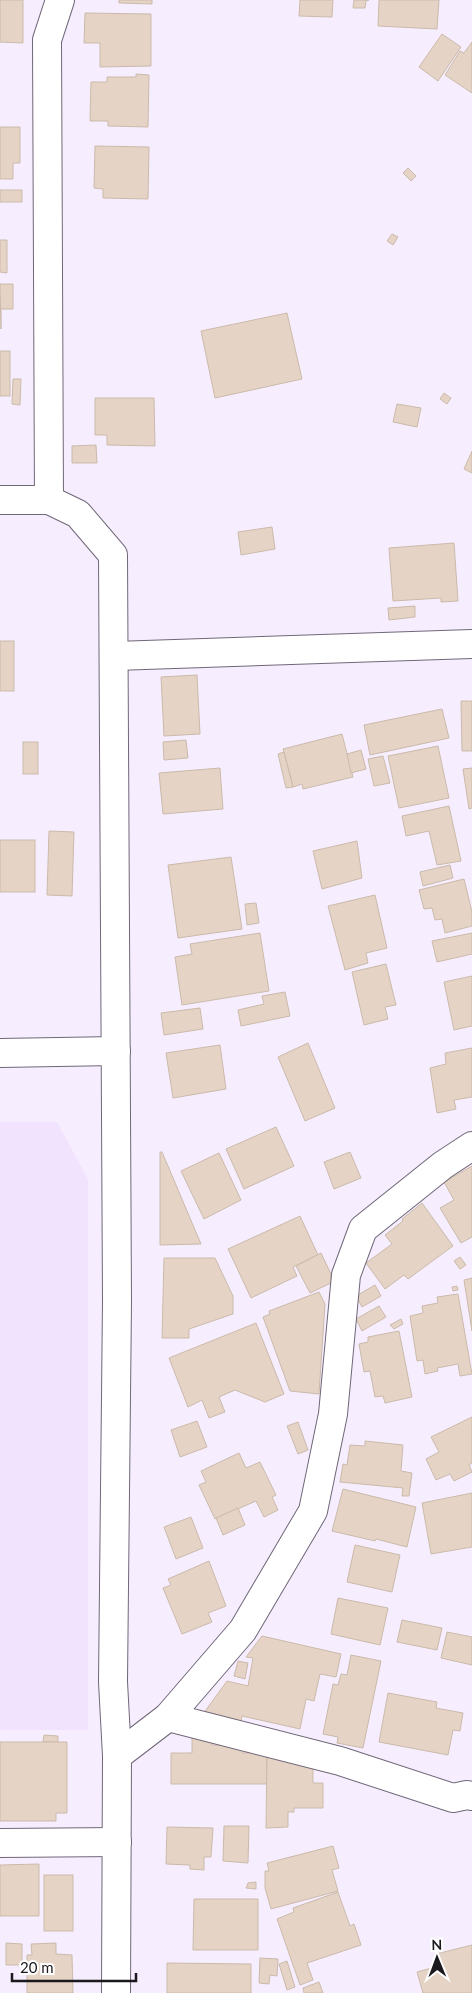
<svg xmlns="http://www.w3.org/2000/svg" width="472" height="1993" font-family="Lato,sans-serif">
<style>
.built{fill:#f1e3fe}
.building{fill:#e5d4c5;stroke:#cbbaab}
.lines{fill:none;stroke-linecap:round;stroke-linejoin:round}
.minor-casing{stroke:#706778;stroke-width:30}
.minor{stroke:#fff;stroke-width:28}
</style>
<rect width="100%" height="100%" fill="#f6eefe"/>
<polygon class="built" points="0,1122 57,1122 88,1179 88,1730 0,1730"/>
<g class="building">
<polygon points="0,0 23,0 23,43 0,42"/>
<polygon points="119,0 152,0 152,4 119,3"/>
<polygon points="300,0 333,0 332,17 299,16"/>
<polygon points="354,0 369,0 366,1 365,8 353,8"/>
<polygon points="379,0 439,0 437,29 378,26"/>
<polygon points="85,13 151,14 151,66 100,67 100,43 84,43"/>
<polygon points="442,34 461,47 438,81 419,67"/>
<polygon points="472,42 472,93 445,75 460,51 464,53"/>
<polygon points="136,74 149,75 148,127 108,126 108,121 90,121 91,82 107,82 107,77 136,77"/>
<polygon points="0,127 20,127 20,163 13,163 13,179 0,179"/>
<polygon points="95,146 149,147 148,199 103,198 103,189 94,188"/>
<polygon points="408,168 416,176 411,181 403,173"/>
<rect x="0" y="190" width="22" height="12"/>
<polygon points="392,234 398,237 393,245 387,241"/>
<polygon points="0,240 7,240 7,273 0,272"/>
<polygon points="0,284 13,284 13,309 1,309 1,329"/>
<polygon points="287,313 302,379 215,398 201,331"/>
<rect x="0" y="351" width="10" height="45"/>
<polygon points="13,379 21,379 20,405 12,404"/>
<polygon points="444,393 451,398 447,404 440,399"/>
<polygon points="95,398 154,398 155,446 107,445 107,435 95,435"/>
<polygon points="397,404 421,408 417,427 393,422"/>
<polygon points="96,445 97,463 72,463 72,446"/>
<polygon points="472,451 472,473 464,469"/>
<polygon points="272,527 275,549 241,555 238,532"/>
<polygon points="454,543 458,601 441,602 441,598 393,601 389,548"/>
<polygon points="415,606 415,617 389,620 388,608"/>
<rect x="0" y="641" width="14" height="50"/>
<polygon points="197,675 200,734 164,736 161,677"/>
<polygon points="461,701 472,701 472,751 462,751"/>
<polygon points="442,709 449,738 370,755 364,725"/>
<polygon points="342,734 353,777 303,789 302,784 293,787 283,749"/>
<polygon points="186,740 188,758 164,760 163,742"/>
<rect x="23" y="742" width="15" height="32"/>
<polygon points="438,746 449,798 399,808 388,756"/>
<polygon points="361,750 366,769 351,773 347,754"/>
<polygon points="284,752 293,787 286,788 278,754"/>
<polygon points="383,756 390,783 374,786 368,759"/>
<polygon points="220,768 223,809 163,814 159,773"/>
<polygon points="472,768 472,808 469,809 463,769"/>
<polygon points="449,806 461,861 437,865 429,831 406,836 402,816"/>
<polygon points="49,831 74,832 72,896 47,895"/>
<rect x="0" y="840" width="35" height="52"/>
<polygon points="357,841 362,878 322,889 313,851"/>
<polygon points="231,857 242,929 178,938 168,865"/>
<polygon points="450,865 453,878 423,886 420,872"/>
<polygon points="464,879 472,912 472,926 445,933 442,919 435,920 432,908 424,909 419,890"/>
<polygon points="375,895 387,948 366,953 368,963 345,970 328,906"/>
<polygon points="256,903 259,923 247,925 245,904"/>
<polygon points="260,933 269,991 182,1005 175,957 192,954 190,944"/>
<polygon points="472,933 472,954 437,962 432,941"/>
<polygon points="386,964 396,1005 385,1007 388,1019 364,1025 352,972"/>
<polygon points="472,976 472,1026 454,1030 444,982"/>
<polygon points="285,992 290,1016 241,1026 238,1010 264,1004 262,996"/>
<polygon points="200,1008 203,1029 164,1035 161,1013"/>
<polygon points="308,1043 335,1108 305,1121 278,1057"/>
<polygon points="220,1045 226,1089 173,1098 166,1053"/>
<polygon points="472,1048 472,1097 454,1100 456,1109 437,1113 430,1068 446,1064 445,1053"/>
<polygon points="276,1127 294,1166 244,1189 226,1149"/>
<polygon points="160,1152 162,1152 201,1244 160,1245"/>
<polygon points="350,1152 361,1178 334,1189 324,1162"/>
<polygon points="219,1153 241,1200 204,1219 181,1171"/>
<polygon points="472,1166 472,1237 461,1243 440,1208 454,1200 444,1182"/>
<polygon points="422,1203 453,1246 408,1279 404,1275 385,1289 366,1263 392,1244 385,1235 403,1221 402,1219"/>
<polygon points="300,1216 318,1255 293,1267 297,1276 251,1298 228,1249"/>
<polygon points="321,1253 331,1274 331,1283 310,1293 296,1266"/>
<polygon points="460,1257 466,1265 460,1269 454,1261"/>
<polygon points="164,1258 215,1258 233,1296 233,1314 189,1329 189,1338 162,1338"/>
<polygon points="472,1278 472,1331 464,1280"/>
<polygon points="375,1285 381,1296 362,1307 356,1296"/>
<polygon points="457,1286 458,1290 453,1291 452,1287"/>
<polygon points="319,1292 325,1304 319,1394 290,1391 263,1317 270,1314 269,1311"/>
<polygon points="458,1294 472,1374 460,1376 458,1364 437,1368 438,1371 425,1374 423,1360 417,1361 410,1316 423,1313 422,1306 438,1303 437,1297"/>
<polygon points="379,1306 386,1317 362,1331 356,1319"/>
<polygon points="401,1319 403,1324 394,1329 390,1325"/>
<polygon points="256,1323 284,1394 265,1402 235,1390 219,1397 225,1412 209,1418 202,1400 188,1407 169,1358"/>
<polygon points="399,1331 412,1397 385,1403 383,1396 375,1397 370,1371 364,1372 359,1344 368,1342 368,1337"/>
<polygon points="472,1417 472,1463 469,1465 472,1472 454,1481 450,1474 436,1480 426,1459 439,1452 431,1437"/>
<polygon points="197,1421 207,1447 180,1457 171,1430"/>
<polygon points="298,1422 308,1450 298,1454 287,1426"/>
<polygon points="365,1441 403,1445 401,1471 412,1473 409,1496 402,1496 403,1488 340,1482 343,1464 347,1465 350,1445 365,1446"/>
<polygon points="239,1453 246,1468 260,1462 276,1495 272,1497 278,1510 264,1517 256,1501 215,1519 199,1485 206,1482 201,1471"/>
<polygon points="343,1489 416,1507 407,1547 376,1539 375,1541 332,1531"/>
<polygon points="472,1493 472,1547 431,1554 422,1503"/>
<polygon points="238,1508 245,1525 223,1535 216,1518"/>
<polygon points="191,1517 203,1548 176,1559 164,1527"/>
<polygon points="355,1545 400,1555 392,1592 347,1582"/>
<polygon points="209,1561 226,1606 208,1613 212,1622 182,1634 163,1588 171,1585 168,1579"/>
<polygon points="338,1598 388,1608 380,1645 331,1634"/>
<polygon points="402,1620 442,1628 437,1650 397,1642"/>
<polygon points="447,1632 472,1637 472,1665 441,1658"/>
<polygon points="262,1636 341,1654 336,1677 320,1674 314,1701 306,1699 300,1729 242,1716 241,1722 203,1714 227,1681 248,1686 253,1658 246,1657"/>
<polygon points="351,1655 381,1661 363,1748 337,1743 338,1737 323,1734 333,1684 338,1685 341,1674 347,1675"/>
<polygon points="238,1661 248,1663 245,1679 234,1676"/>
<polygon points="388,1693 437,1702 436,1708 463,1713 460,1731 453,1730 448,1755 379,1742"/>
<polygon points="44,1735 58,1736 58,1742 43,1742"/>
<polygon points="192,1737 212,1737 212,1745 242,1745 242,1753 267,1752 267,1784 171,1784 171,1753 192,1753"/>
<polygon points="0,1742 67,1742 67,1813 56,1813 56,1821 0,1821"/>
<polygon points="267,1757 295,1757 313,1764 313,1783 323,1783 323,1808 294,1808 294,1812 288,1812 288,1827 266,1828"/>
<polygon points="224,1826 249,1826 248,1863 223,1861"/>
<polygon points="167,1827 213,1828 211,1857 204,1857 204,1870 190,1869 190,1865 166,1864"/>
<polygon points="333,1846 339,1868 332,1870 338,1891 271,1909 265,1888 265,1871 269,1871 267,1863"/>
<polygon points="39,1864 39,1916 0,1916 0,1865"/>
<rect x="44" y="1875" width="29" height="56"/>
<polygon points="256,1882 256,1889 246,1888 248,1883"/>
<polygon points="338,1892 350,1926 354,1924 361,1945 307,1963 313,1980 300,1985 277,1919 294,1912 293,1908"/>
<polygon points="194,1899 258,1899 258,1950 193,1950"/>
<polygon points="6,1943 22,1944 22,1965 6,1965"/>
<polygon points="56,1943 56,1954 72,1955 73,1993 27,1993 27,1955 32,1955 31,1944"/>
<polygon points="472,1945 472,1993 423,1993 417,1972 439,1966 436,1954"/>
<polygon points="260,1958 278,1959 277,1976 270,1975 269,1984 259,1983"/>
<polygon points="287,1961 295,1987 287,1990 279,1964"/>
<polygon points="167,1963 251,1964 251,1993 167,1993"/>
<polygon points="319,1982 323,1993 304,1993 303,1988"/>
</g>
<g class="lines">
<g class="minor-casing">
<g id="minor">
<polyline points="0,500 49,500 78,514 113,555 117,1301 113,1682 117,1756 116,1993"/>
<polyline points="49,500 47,40 60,0"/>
<polyline points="115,656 472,644"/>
<polyline points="0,1053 116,1051"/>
<polyline points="168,1717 340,1761 453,1798 467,1795 472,1796"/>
<polyline points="117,1756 168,1717 243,1630 313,1511 333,1414 346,1275 363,1229 443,1165 472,1146"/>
<polyline points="0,1843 117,1842"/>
</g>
</g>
<use href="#minor" class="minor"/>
</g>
<g transform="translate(437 1958) rotate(359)" stroke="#ffffff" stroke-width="4" paint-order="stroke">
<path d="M0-4L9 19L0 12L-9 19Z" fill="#1b181e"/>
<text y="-8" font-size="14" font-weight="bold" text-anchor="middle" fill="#1b181e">N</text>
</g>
<path d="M12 1973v8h124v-8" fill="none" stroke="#1b181e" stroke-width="2.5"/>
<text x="20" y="1973" font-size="15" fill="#1b181e" stroke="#ffffff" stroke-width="4" paint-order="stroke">20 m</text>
</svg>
